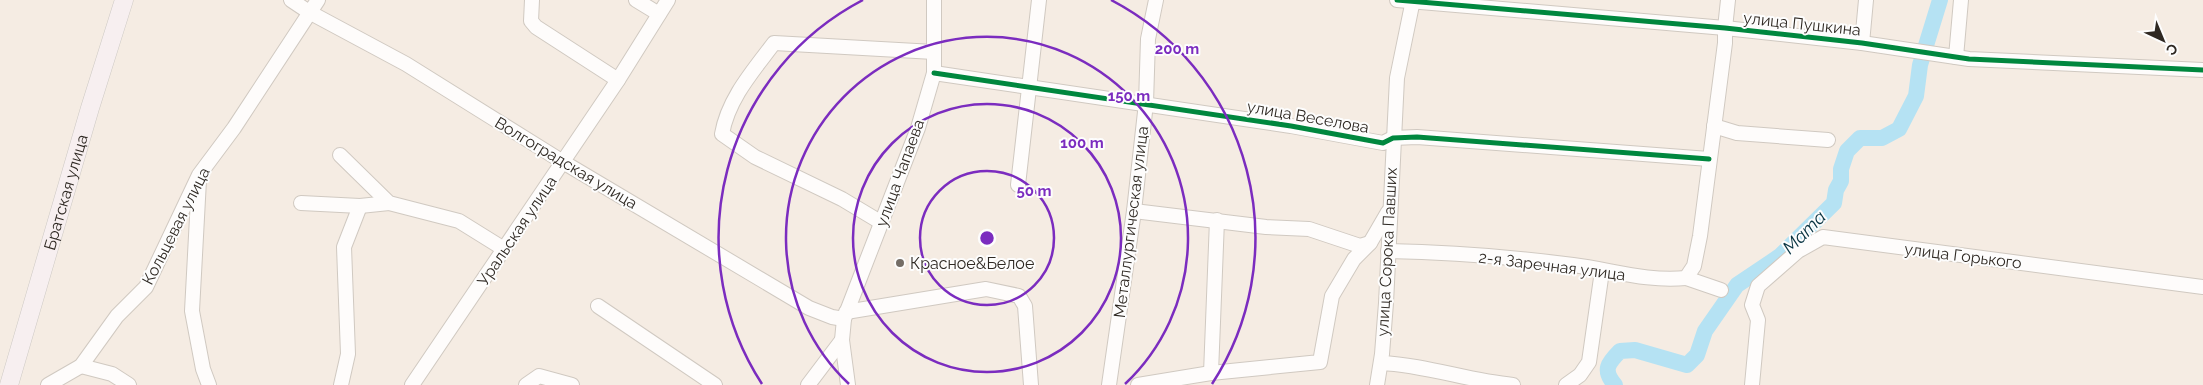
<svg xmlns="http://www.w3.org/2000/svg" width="2203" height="385" font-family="Raleway,sans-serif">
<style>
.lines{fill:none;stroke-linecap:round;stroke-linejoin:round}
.river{stroke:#b5e2f3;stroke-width:16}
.minor-casing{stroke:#d0c9c1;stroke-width:16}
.major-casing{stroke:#cdc9c4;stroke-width:19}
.minor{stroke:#fefcfb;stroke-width:14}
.major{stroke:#f7eff0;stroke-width:18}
.cycleway-casing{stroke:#fdfdfd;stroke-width:8}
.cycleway{stroke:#00873e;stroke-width:5}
.ring{fill:none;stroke:#7b2cbf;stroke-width:2.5}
.poi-dot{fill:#746d66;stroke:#fdfdfd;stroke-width:2}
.labels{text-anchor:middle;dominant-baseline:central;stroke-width:4;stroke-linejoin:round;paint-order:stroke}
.street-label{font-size:16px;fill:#2f2923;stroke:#fdfdfd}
.poi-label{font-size:16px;fill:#2f2923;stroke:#fdfdfd;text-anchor:start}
.water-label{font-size:18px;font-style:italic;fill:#063240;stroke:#fdfdfd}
.centre{fill:#7b2cbf;stroke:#fdfdfd;stroke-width:2.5}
.ring-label{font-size:15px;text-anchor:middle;font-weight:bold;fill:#7b2cbf;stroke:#fdfdfd;stroke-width:4;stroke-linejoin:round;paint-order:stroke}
</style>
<rect width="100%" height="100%" fill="#f5ece3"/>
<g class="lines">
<path class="river" d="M1615 385C1602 370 1608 363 1620 351L1635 350 1687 365 1697 355 1705 331 1737 285 1780 256 1834 203 1836 190 1841 181V169L1847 151 1860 138H1882L1899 129 1916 96 1920 65 1940 0"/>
<g class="minor-casing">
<g id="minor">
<polyline points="291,0 309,12 406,64 563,162 809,308 832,317 844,319"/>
<polyline points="532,0 531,21 536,27 618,80"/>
<polyline points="636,0 659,14"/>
<polyline points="1397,0 1725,28 1862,43 1969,59 2203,70"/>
<polyline points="1862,43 1866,0"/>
<polyline points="1956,57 1961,0"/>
<polyline points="934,73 1291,126 1383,143 1393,138 1417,137 1709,159"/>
<polyline points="1714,126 1737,133 1828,140"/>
<polyline points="340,155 389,203 459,221 504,249"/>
<polyline points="199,180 192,311 203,369 209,385"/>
<polyline points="1018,185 1039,0"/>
<polyline points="301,203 360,206 389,203"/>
<polyline points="1134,211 1266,227 1309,229 1360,246 1370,243"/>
<path d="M882 223 842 199 755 157 722 134C728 99 753 71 774 43L934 52"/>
<path d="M1388 251C1450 252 1512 257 1573 265 1612 270 1647 282 1686 278L1694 266 1700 236 1725 43V28L1728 0"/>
<polyline points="1686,278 1721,290"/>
<polyline points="598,306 715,385"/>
<polyline points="846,312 986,289 1019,296 1025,306 1031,385"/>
<path d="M1381 363C1426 365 1469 381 1513 385"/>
<polyline points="81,366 112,374 129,385"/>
<polyline points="1211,373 1217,220"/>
<polyline points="48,385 81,366 117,316 146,287 199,175 234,128 318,0"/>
<polyline points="341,385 348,354 344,247 360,206"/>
<polyline points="412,385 618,80 668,0"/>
<polyline points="526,385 539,376 572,385"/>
<polyline points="808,385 842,340"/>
<polyline points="848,385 842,340 844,319 918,128 934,73 934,0"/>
<polyline points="1109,385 1134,211 1146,103 1148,39 1156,0"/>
<polyline points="1138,385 1211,373 1320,362 1332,296 1354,259 1370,243 1388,212"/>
<polyline points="1377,385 1382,354 1386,303 1397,78 1413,0"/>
<polyline points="1566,385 1580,375 1589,362 1602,271"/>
<polyline points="1752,385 1758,320 1752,305 1758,286 1798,251 1823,237 2203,287"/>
</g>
</g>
<g class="major-casing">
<g id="major">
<path id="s1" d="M9 385 90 108 124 0"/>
</g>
</g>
<use href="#minor" class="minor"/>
<use href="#major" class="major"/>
<g class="cycleway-casing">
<g id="cycleway">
<polyline points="1397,0 1725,28 1862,43 1969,59 2203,70"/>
<polyline points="934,73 1291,126 1383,143 1393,138 1417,137 1709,159"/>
</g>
</g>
<use href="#cycleway" class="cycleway"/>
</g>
<g class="ring">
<circle cx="987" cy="238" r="67"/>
<circle cx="987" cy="238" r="134"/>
<path d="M849 384A201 201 0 1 1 1125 384"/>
<path d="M762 384A268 268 0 0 1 863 0M1111 0A268 268 0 0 1 1212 384"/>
</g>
<circle class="poi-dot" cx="900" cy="263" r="5"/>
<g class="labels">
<g class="street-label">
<text transform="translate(1802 24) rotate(6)">улица Пушкина</text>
<text transform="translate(1308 117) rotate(10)">улица Веселова</text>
<text transform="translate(566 163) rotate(31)">Волгоградская улица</text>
<text transform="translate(900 173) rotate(-70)">улица Чапаева</text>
<text stroke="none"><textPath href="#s1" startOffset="201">Братская улица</textPath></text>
<text transform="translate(1131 222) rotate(-83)">Металлургическая улица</text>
<text transform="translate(176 226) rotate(-63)">Кольцевая улица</text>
<text transform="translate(517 231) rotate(-56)">Уральская улица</text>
<text transform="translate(1387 252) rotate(-87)">улица Сорока Павших</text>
<text transform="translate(1963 256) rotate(7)">улица Горького</text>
<text transform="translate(1552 266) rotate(7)">2-я Заречная улица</text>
</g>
<g class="poi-label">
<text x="910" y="263">Красное&amp;Белое</text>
</g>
<g class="water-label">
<text transform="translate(1804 232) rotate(-45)">Мата</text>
</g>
</g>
<circle cx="987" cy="238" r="8" class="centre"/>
<g class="ring-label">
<text x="1177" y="54">200 m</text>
<text x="1129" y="101">150 m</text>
<text x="1082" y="148">100 m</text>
<text x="1034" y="196">50 m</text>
</g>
<g transform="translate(2163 40) rotate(136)" stroke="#fdfdfd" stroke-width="4" paint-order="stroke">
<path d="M0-4L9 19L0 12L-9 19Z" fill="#2f2923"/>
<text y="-8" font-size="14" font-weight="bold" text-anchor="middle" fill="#2f2923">С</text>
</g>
</svg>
